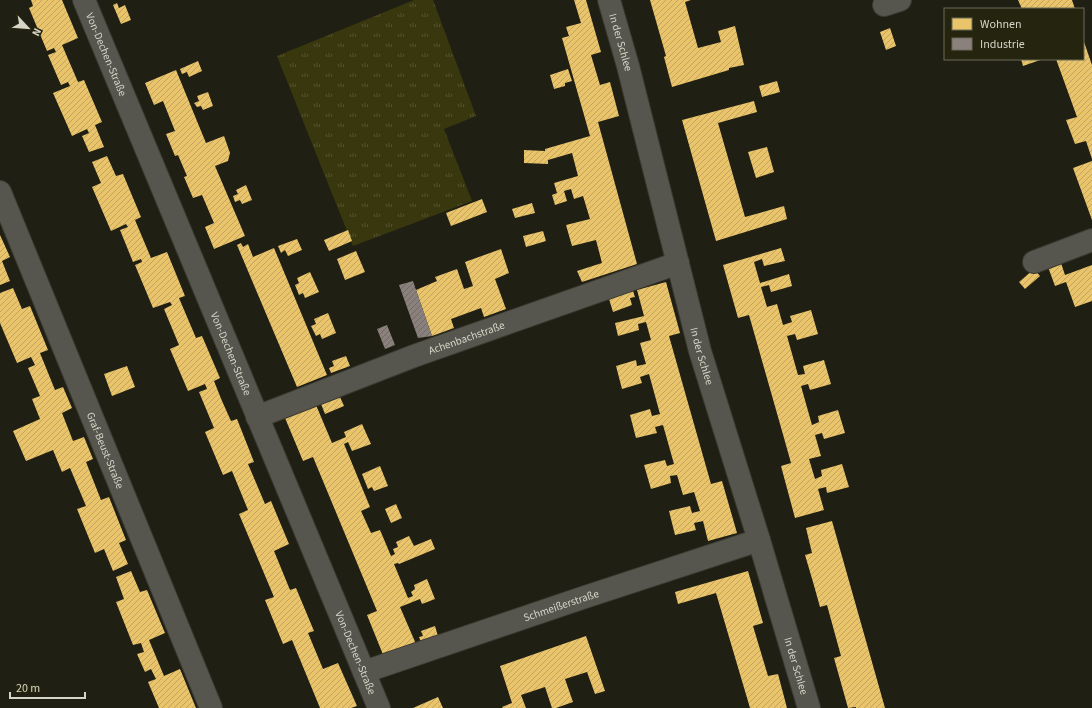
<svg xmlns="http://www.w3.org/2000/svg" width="1092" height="708" font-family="'Source Sans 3',sans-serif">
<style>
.grass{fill:url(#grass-tufts)}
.homes{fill:url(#homes-hatch)}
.industry{fill:url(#industry-hatch)}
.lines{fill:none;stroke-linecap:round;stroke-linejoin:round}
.street-casing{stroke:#3b3a31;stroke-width:24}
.street{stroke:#56564e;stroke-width:22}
.labels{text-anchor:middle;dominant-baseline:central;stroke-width:4;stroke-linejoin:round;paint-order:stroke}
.street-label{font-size:11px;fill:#d5d5c7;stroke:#25240f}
</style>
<defs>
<pattern id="grass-tufts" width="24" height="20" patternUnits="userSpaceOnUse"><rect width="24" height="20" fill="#39370e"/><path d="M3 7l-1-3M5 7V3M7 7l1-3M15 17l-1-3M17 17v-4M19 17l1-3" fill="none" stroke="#555330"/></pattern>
<pattern id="homes-hatch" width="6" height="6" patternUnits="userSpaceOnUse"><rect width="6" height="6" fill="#e9c46a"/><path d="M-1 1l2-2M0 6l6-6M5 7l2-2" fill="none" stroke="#bfa35e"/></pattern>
<pattern id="industry-hatch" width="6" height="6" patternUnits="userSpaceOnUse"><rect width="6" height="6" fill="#8a817c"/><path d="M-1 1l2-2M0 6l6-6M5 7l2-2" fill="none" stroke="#706a66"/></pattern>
</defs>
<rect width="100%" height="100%" fill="#201f14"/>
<polygon class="grass" points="414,0 433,0 476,116 444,129 472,201 353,246 277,56"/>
<g class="homes">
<polygon points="31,0 62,0 78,38 62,45 78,82 84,80 102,122 95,125 104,147 89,152 82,136 89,133 87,129 72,136 53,93 70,86 68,82 61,85 48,55 56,52 54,48 47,51 29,8 33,6"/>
<polygon points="574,0 586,0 601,52 591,55 600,85 610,82 619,116 598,122 637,264 582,282 577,271 602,263 596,240 572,246 566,225 590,219 583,196 574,199 571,189 564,191 567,201 555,205 552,195 557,193 554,183 578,176 572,153 548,160 548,164 524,163 524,150 545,151 545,149 590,136 562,38 569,36 566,27 581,23"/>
<polygon points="650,0 691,0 685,2 698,48 721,42 718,31 735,26 744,65 729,68 729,70 672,87 664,57 666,56"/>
<polygon points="1018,0 1072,0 1075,9 1022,9"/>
<polygon points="117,3 119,8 125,5 131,20 121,24 113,5"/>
<polygon points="890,28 896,46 886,50 880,32"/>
<polygon points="1083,39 1092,65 1092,159 1086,141 1075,144 1066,120 1077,117 1056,59 1083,59"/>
<polygon points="1021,59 1043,59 1023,66"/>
<polygon points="198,61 202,71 189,77 187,72 182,74 180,69"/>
<polygon points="568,69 572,81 565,83 565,86 554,89 550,75"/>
<polygon points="176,70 206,143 224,136 230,153 228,161 215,166 245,236 214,249 205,227 214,223 202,195 193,198 184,177 187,176 178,155 175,156 166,134 175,131 163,101 154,105 145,83"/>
<polygon points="777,81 780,92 762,97 759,86"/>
<polygon points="208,92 213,106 203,110 201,106 197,107 194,103 199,101 197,96"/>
<polygon points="754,101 757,112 718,123 741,203 745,217 784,206 787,219 716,241 682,120"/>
<polygon points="767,147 774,172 756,178 748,152"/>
<polygon points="107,156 116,176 123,174 141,217 135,220 151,258 167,252 185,296 179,298 196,338 202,336 220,378 214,381 222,401 231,421 237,419 254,462 248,464 265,504 271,501 289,544 274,551 290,590 296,588 314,631 308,633 323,669 338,663 357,706 351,708 320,708 292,640 283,644 265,600 274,597 239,514 248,510 232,471 223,475 205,432 214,428 199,392 207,389 205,384 188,391 170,349 179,345 164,309 172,305 170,302 153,308 135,265 142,262 141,259 133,262 120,230 128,227 126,224 111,231 92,187 101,183 92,162"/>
<polygon points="1092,161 1092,220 1073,168"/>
<polygon points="246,185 252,200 242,204 240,200 235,202 233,196 238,194 236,190"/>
<polygon points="482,199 487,212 451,226 446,213"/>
<polygon points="532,203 535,213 515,218 512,209"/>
<polygon points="348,230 352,241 329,251 324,240"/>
<polygon points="543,231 546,241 526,247 523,236"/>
<polygon points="0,235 10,257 2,261 10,281 0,285"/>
<polygon points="297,239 302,250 288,256 285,250 281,253 278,246"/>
<polygon points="241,243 243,247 248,244 253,257 274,248 327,375 297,387 237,245"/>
<polygon points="781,248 785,261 764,266 762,259 754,262 760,283 789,274 792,286 771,292 769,285 761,287 767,307 777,304 783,325 792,322 790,316 811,310 818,334 797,340 795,334 787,336 798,375 805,374 803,366 824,360 831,384 810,390 808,384 801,386 812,425 819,422 818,416 838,410 845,433 824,439 822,433 815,435 821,456 809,459 815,479 822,476 821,470 842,464 849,487 827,493 826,487 818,489 824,510 795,518 781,466 791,463 784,438 749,315 738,318 723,265"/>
<polygon points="501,249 509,273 495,279 506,309 484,317 481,308 451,319 454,328 432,336 416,290 437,281 435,277 457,269 464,289 473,286 465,262"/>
<polygon points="356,251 365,272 345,280 337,259"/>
<polygon points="1061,263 1065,275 1092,265 1092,301 1075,307 1066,282 1055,286 1048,267"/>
<polygon points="1034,269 1040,276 1025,289 1019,282"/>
<polygon points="310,272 319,292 305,298 303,293 299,295 295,285 299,283 297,278"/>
<polygon points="666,282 680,333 669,336 711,484 722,481 737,533 708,541 703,521 694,523 696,530 675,535 669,511 690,506 692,513 700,511 694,492 683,495 677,475 670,476 671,483 651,489 644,465 665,460 667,466 674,464 663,425 655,427 657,433 636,438 630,415 650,409 652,416 660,414 649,374 640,377 642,383 622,389 616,366 636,360 637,366 646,364 640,343 651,340 646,322 638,324 639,330 618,336 615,323 644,316 637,290"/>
<polygon points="13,288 22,309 30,306 48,350 40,353 55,390 63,387 72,408 62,413 73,441 84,437 93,459 86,462 101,500 109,497 126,540 119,543 128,564 113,571 104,549 95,553 77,509 86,506 70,468 62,472 53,450 26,461 13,431 40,419 32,399 40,396 28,368 35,365 31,357 17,363 0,323 0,293"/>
<polygon points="633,291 635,297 630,298 632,305 613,312 609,299"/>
<polygon points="328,313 336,333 322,339 320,334 316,336 311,326 316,324 314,319"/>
<polygon points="346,356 350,366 331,373 329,368 334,366 332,361"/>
<polygon points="127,366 135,387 112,396 104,374"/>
<polygon points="340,397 344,406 325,414 321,404"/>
<polygon points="316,405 332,443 346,437 344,432 362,424 371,444 352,451 348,442 344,444 370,507 361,511 371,533 380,530 391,556 395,554 393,549 398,547 396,542 409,536 414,546 431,539 435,549 399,564 398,563 394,564 408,598 413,596 411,592 415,589 414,585 427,579 435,599 422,604 420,599 400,607 416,644 384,657 367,615 377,611 313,457 303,461 285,418"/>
<polygon points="380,466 388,486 374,491 372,487 368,489 362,474"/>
<polygon points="396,504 402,518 391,523 385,509"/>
<polygon points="832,521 868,648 885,708 856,708 856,707 848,708 834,658 841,656 827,605 820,607 813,582 805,555 812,553 806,528"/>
<polygon points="131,571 140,592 147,590 165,633 149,640 164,676 180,669 196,708 159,708 148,682 156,679 151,669 145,672 137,654 144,652 141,643 133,645 116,602 124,599 116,577"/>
<polygon points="748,571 763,623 753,626 768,676 778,674 787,708 750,708 716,593 678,604 675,592"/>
<polygon points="435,626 438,636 421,642 419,637 423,636 421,631"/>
<polygon points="586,636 605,691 595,694 587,672 565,679 573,702 556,708 552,708 545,687 521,695 526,708 503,708 502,707 512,703 500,666"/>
<polygon points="438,697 443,708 413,708"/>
</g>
<g class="industry">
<polygon points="413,281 416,290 432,336 418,338 399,285"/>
<polygon points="387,325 395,345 385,349 377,329"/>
</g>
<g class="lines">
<g class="street-casing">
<g id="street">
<path id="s1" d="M84 0 379 708"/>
<path id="s2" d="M609 0 628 66 700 351 759 540 809 708"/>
<polyline points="884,5 900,0"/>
<path id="s3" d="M0 192 211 708"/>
<polyline points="1034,262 1092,240"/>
<path id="s4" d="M257 417 414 356 678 263"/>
<path id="s5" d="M364 672 579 599 759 540"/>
</g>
</g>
<use href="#street" class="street"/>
</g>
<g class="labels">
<g class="street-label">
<text stroke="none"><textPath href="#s2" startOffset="44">In der Schlee</textPath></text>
<text stroke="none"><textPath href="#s1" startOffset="59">Von-Dechen-Straße</textPath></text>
<text stroke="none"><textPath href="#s4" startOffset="224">Achenbachstraße</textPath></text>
<text stroke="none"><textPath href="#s1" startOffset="383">Von-Dechen-Straße</textPath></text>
<text stroke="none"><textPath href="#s2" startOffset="368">In der Schlee</textPath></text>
<text stroke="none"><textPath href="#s3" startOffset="279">Graf-Beust-Straße</textPath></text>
<text stroke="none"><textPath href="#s5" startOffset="208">Schmeißerstraße</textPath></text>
<text stroke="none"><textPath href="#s1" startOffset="707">Von-Dechen-Straße</textPath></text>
<text stroke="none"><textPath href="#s2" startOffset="692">In der Schlee</textPath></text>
</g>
</g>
<rect x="944" y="8" width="140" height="52" fill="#25240f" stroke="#6b6b59"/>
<rect x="952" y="18" width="20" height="12" fill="#e9c46a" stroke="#6b6b59"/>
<text x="980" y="28" font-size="12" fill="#d5d5c7">Wohnen</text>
<rect x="952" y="38" width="20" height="12" fill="#8a817c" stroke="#6b6b59"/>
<text x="980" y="48" font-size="12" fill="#d5d5c7">Industrie</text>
<g transform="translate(28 28) rotate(116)" stroke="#25240f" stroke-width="3" paint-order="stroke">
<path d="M0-3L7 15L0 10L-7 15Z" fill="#d5d5c7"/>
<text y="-6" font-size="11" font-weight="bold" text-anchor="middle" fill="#d5d5c7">N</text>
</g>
<path d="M10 692v6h75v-6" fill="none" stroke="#d5d5c7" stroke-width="2"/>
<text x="16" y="692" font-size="12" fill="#d5d5c7" stroke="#25240f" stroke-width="3" paint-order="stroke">20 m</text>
</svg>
